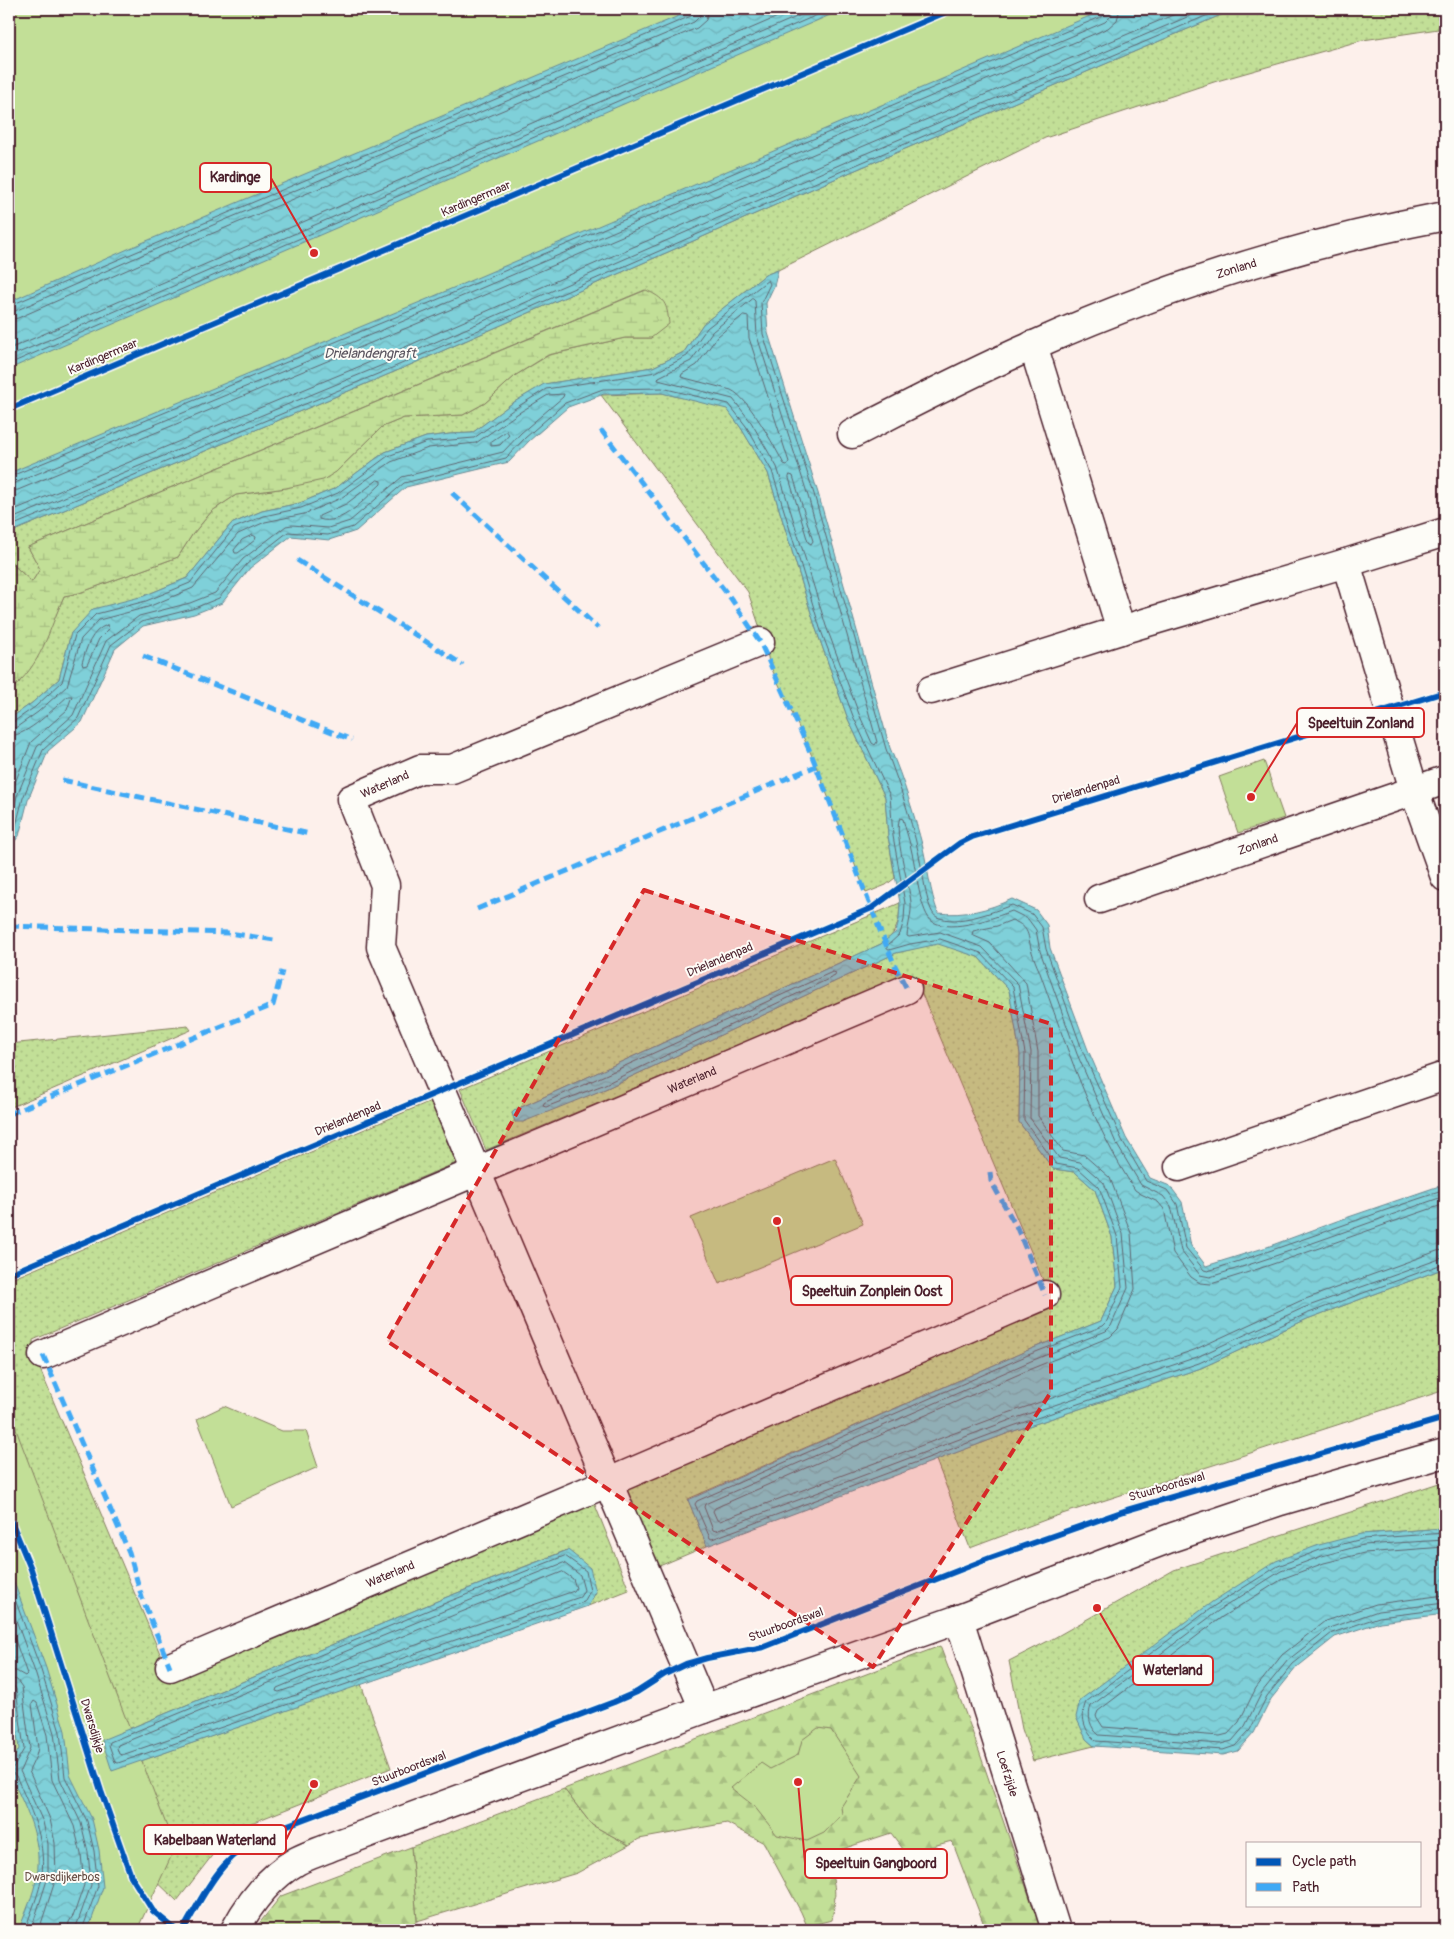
<svg xmlns="http://www.w3.org/2000/svg" width="1454" height="1939" font-family="Pangolin,sans-serif">
<style>
.grass{fill:url(#grass-dots);stroke:#867f61}
.forest{fill:url(#forest-firs);stroke:#867f61}
.wetland{fill:url(#wetland-marsh);stroke:#867f61}
.park{fill:#c2df97;stroke:#867f61}
.water{fill:url(#water-waves);stroke:#6a8993}
.lines{fill:none;stroke-linecap:round;stroke-linejoin:round}
.shore{stroke:#5f6671;stroke-width:1}
.minor-casing{stroke:#4a1f2b;stroke-width:31}
.tertiary-casing{stroke:#4a1f2b;stroke-width:31}
.minor{stroke:#fdfcf7;stroke-width:28}
.tertiary{stroke:#fdfcf7;stroke-width:28}
.quiet{stroke:#3fa9f5;stroke-width:5;stroke-dasharray:10 5;stroke-linecap:butt}
.cycleway-casing{stroke:#fdfcf7;stroke-width:9}
.cycleway{stroke:#0057b8;stroke-width:6}
.marked{fill:#d62828;fill-opacity:0.2;stroke:#d62828;stroke-width:4;stroke-dasharray:10 6;stroke-linejoin:round}
.labels{text-anchor:middle;dominant-baseline:central;stroke-width:4;stroke-linejoin:round;paint-order:stroke}
.street-label{font-size:12px;fill:#4a1f2b;stroke:#fdfcf7}
.park-label{font-size:12px;fill:#684f46;stroke:#fdfcf7}
.water-label{font-size:14px;font-style:italic;fill:#5a545f;stroke:#fdfcf7}
.leader{fill:none;stroke:#d62828;stroke-width:2}
.callout-dot{fill:#d62828;stroke:#fdfcf7;stroke-width:2}
.callout{fill:#fdfcf7;stroke:#d62828;stroke-width:2}
.callout-label{font-size:14px;text-anchor:middle;font-weight:bold;fill:#4a1f2b}
</style>
<defs>
<pattern id="grass-dots" width="8" height="8" patternUnits="userSpaceOnUse" patternTransform="scale(1.25)"><rect width="8" height="8" fill="#c2df97"/><path d="M2 2h.1M6 6h.1" fill="none" stroke="#a8bf82" stroke-width="1.8" stroke-linecap="round"/></pattern>
<pattern id="forest-firs" width="22" height="20" patternUnits="userSpaceOnUse" patternTransform="scale(1.25)"><rect width="22" height="20" fill="#c2df97"/><path d="M5 1l3.5 6h-7zM16 11l3.5 6h-7z" fill="#a8bf82"/></pattern>
<pattern id="wetland-marsh" width="20" height="14" patternUnits="userSpaceOnUse" patternTransform="scale(1.25)"><rect width="20" height="14" fill="#c2df97"/><path d="M1 5h8M5 5V1M11 12h8M15 12V8" fill="none" stroke="#a8bf82"/></pattern>
<pattern id="water-waves" width="16" height="10" patternUnits="userSpaceOnUse" patternTransform="scale(1.25)"><rect width="16" height="10" fill="#7fd0d9"/><path d="M0 5q4-4 8 0t8 0" fill="none" stroke="#6fb2ba"/></pattern>
</defs>
<rect width="100%" height="100%" fill="#fdf0eb"/>
<filter id="ink" filterUnits="userSpaceOnUse"><feTurbulence type="fractalNoise" baseFrequency=".02" numOctaves="2"/><feDisplacementMap in="SourceGraphic" scale="10" xChannelSelector="R" yChannelSelector="G"/><feConvolveMatrix kernelMatrix="1 2 1 2 8 2 1 2 1" color-interpolation-filters="sRGB"/></filter>
<g filter="url(#ink)">
<g class="grass">
<polygon points="1235,9 1445,9 1445,28 1363,40 1217,81 1045,138 778,270 765,275 703,324 684,352 653,367 545,384 511,404 472,433 450,434 426,437 385,452 336,488 300,503 262,511 231,524 187,578 144,596 71,633 59,679 32,703 9,719 9,691 19,683 52,624 64,596 79,593 178,557 192,535 212,511 236,495 286,488 336,472 382,427 404,418 463,415 485,403 516,375 549,355 625,338 651,338 645,290 28,547 40,569 32,582 9,561 9,533 394,372 853,171"/>
<polygon points="662,393 727,408 741,428 768,473 816,629 848,719 885,797 888,836 895,878 886,885 866,893 812,756 769,663 766,646 748,592 601,395"/>
<path d="M900 903C899 921 898 934 881 944L515 1110 512 1113 515 1122 605 1089 896 953 938 943 978 957 1009 990 1020 1054 1019 1122 1053 1169 1075 1172 1095 1190 1112 1237 1117 1286 1101 1321 1026 1351 688 1499 707 1546 657 1567 624 1486 1051 1299 916 980 900 977 486 1150 460 1089Z"/>
<polygon points="188,1026 191,1030 9,1108 9,1044"/>
<polygon points="431,1101 456,1163 33,1340 34,1355 172,1682 593,1500 629,1590 588,1606 596,1592 567,1550 447,1597 102,1740 9,1468 9,1280"/>
<polygon points="1445,1268 1445,1390 1053,1517 970,1548 936,1460 1014,1431 1201,1368 1307,1319"/>
<polygon points="1445,1481 1445,1528 1361,1534 1122,1671 1081,1700 1086,1739 1094,1746 1033,1761 1022,1729 1009,1661 1054,1638 1174,1570"/>
<polygon points="361,1684 391,1768 231,1831 177,1901 147,1872 112,1771"/>
<polygon points="564,1789 592,1825 629,1845 577,1873 417,1921 411,1847"/>
</g>
<g class="forest">
<path d="M940 1646 971 1728 1041 1930H986L952 1841 906 1853 891 1833 824 1855C836 1882 837 1891 832 1920L807 1926 801 1912 764 1843 727 1823 639 1839 629 1845 592 1825 564 1789Z"/>
<polygon points="411,1847 417,1921 401,1930 254,1930 281,1896"/>
</g>
<path class="wetland" d="M646 290C665 299 667 303 669 324L651 338H625L548 355 516 375 485 403 463 415 404 418 382 427 336 472 323 480 286 488 236 495 212 511 192 535 178 557 79 593 64 596C48 632 42 665 9 691V561L32 582 40 569 28 547Z"/>
<g class="park">
<polygon points="9,9 1230,9 9,498"/>
<polygon points="1264,761 1284,818 1238,833 1219,777"/>
<polygon points="835,1158 863,1224 719,1284 691,1218"/>
<polygon points="224,1406 282,1431 306,1431 318,1467 231,1506 197,1419"/>
<polygon points="9,1411 175,1848 137,1930 9,1930"/>
<polygon points="818,1728 831,1730 861,1776 841,1807 842,1814 824,1833 807,1841 777,1835 754,1806 731,1788 761,1763 770,1769 798,1755 802,1740"/>
</g>
<g class="water">
<polygon points="695,9 844,9 9,369 9,302 137,245"/>
<polygon points="1106,9 1235,9 853,171 394,372 9,533 9,473 425,300"/>
<path d="M778 270 774 286 766 303 768 333 818 493 890 748C904 781 914 814 923 848 928 870 930 891 938 913 964 916 988 910 1012 899L1036 910 1047 925 1050 948 1088 1050 1126 1138 1150 1178 1170 1186 1182 1202 1191 1246 1206 1266 1267 1247 1337 1221 1445 1184V1268L1307 1319 1201 1368 1014 1431 707 1546 688 1500 1026 1351 1101 1321 1117 1286 1112 1237 1095 1190 1075 1172 1053 1169 1019 1122 1020 1054 1009 990 978 957 938 944 896 953 605 1089 523 1122H515L512 1113 515 1110 881 944 896 932 899 919 900 903 888 836 885 797 848 719 816 629 768 473 741 428 727 409 662 393 604 394 568 407 529 441 509 462 406 487 356 531 329 540 291 536 250 568 222 603 194 614 143 626 115 649 82 722 48 751 28 800 19 836 9 848V719L32 703 59 679 71 633 93 609 144 596 187 578 231 524 262 511 300 503 336 488 385 452 426 437 450 434 472 433 511 404 544 384 653 367 684 352 703 324 765 275Z"/>
<polygon points="1445,1528 1445,1614 1380,1622 1335,1637 1296,1668 1271,1699 1254,1733 1238,1751 1223,1755 1094,1746 1086,1739 1076,1717 1080,1700 1212,1602 1276,1561 1319,1545 1361,1534"/>
<polygon points="568,1550 590,1568 596,1592 588,1606 112,1771 102,1740 447,1597"/>
<path d="M9 1569 46 1668 65 1731 70 1775 92 1819 99 1850 103 1887 91 1922 85 1930H19C25 1913 34 1894 37 1875 43 1839 24 1804 9 1773V1767L19 1749 9 1674Z"/>
</g>
<g class="lines">
<g class="shore">
<polygon points="753,299 755,301 757,336 808,496 877,742 875,745 872,743 859,714 826,626 777,467 751,422 733,399 658,380 659,377 691,361 712,332"/>
<polyline points="9,306 691,16 694,13 695,9"/>
<polyline points="9,312 15,311 142,255 694,22 700,16 701,9"/>
<path d="M744 315 748 316 749 338 789 462 787 465 784 464C774 446 749 398 731 390L681 377 682 374 697 365 717 337Z"/>
<polyline points="9,320 18,318 145,262 697,28 706,20 709,9"/>
<polyline points="9,349 796,9"/>
<polyline points="9,357 815,9"/>
<polyline points="9,364 831,9"/>
<polygon points="507,431 509,435 500,445 491,446 491,442"/>
<polygon points="790,475 793,476 813,541 811,544 808,542 789,478"/>
<polyline points="9,477 427,304 1033,45 1103,16 1106,9"/>
<path d="M378 480 381 481V484C366 498 341 527 319 519V516L346 504Z"/>
<polyline points="9,484 15,483 430,310 1105,22 1111,16 1113,9"/>
<polyline points="9,491 18,490 433,317 1108,28 1117,20 1120,9"/>
<polyline points="9,512 387,355 845,154 1187,9"/>
<polyline points="9,520 390,362 848,161 1206,9"/>
<polyline points="9,527 392,368 851,167 1222,9"/>
<polygon points="253,535 256,537 255,540 238,553 235,553 234,550 242,540"/>
<path d="M107 625 109 629 99 639 87 665 83 666 82 663C86 649 91 630 107 625Z"/>
<path d="M9 722H13L35 707 62 682 75 635 96 614 146 601 190 583 234 528 264 516 301 508 338 493 388 456 427 442 474 438 514 409 546 389 656 372 687 356 707 328 768 280 770 284 761 303 763 334 814 494 886 749C901 789 915 829 922 871 924 880 928 914 937 917 958 926 992 912 1012 905L1032 914 1042 927 1046 949 1083 1052 1122 1140 1146 1181 1167 1190 1177 1204 1186 1248 1204 1270 1208 1271C1288 1246 1366 1216 1445 1190"/>
<polyline points="9,729 17,727 38,712 67,686 81,639 99,620 148,607 193,588 238,534 265,522 304,514 341,498 391,462 428,448 476,443 517,414 548,395 564,394 563,397 521,433 503,452 402,477 350,521 328,528 292,525 286,526 243,559 215,593 190,603 139,616 106,641 73,715 37,747 17,796 9,830"/>
<path d="M9 736C28 736 54 708 68 696H72L67 710 31 742 9 798"/>
<polyline points="9,840 14,833 23,798 43,750 78,718 111,645 141,622 192,609 219,598 247,564 288,532 328,535 353,527 404,483 506,458 525,438 565,403 603,389 662,388 729,404 746,426 772,471 820,628 853,716 890,796 893,836 905,903 904,920 900,934 887,946 887,949 889,950 910,944 940,939 981,953 1013,987 1025,1053 1024,1120 1056,1164 1078,1168 1099,1187 1117,1236 1122,1287 1106,1323 1103,1326 1028,1355 697,1501 695,1504 710,1538 712,1539 1013,1426 1199,1363 1306,1314 1445,1263"/>
<polygon points="833,972 836,973 835,976 603,1085 546,1107 543,1106 544,1103"/>
<path d="M1445 1196C1367 1223 1289 1253 1210 1277L1200 1275 1181 1251 1171 1206 1163 1196 1141 1185 1116 1143 1077 1054 1040 951 1036 930 1028 919 1012 911C993 918 953 933 933 922 920 915 916 868 912 853 910 842 906 831 903 819L900 818C893 831 909 884 911 902 912 914 908 924 907 936L909 937 940 932 982 947 1018 984 1031 1052 1030 1118 1059 1158 1080 1162 1104 1183 1123 1234 1128 1288 1111 1326 1106 1331 1031 1361 705 1504 704 1507 713 1530 716 1531 1010 1420 1197 1357 1303 1308 1445 1257"/>
<path d="M1445 1204C1367 1230 1290 1260 1211 1284L1200 1283 1191 1277 1173 1253 1164 1209 1158 1202 1141 1194 1135 1190C1091 1123 1066 1045 1039 970 1036 964 1034 958 1032 952 1027 935 1031 928 1012 920L997 926 973 931 972 935 990 943 1026 983 1038 1052V1116L1063 1151 1084 1155 1110 1178 1131 1233 1135 1289 1118 1329 1110 1337 1033 1368 715 1508 713 1511 717 1520 720 1521 1008 1413 1194 1350 1300 1301 1437 1251 1445 1250"/>
<path d="M1445 1533 1362 1539 1320 1550 1278 1566 1214 1606 1086 1702C1080 1716 1084 1731 1096 1741L1223 1750 1235 1746 1250 1730 1267 1696 1293 1664 1332 1633 1379 1617 1445 1609"/>
<path d="M1445 1540 1363 1545 1322 1556 1281 1571 1218 1611 1091 1706C1087 1716 1090 1728 1099 1735L1221 1744 1232 1741 1245 1726 1262 1692 1288 1660 1329 1628 1378 1611 1445 1603"/>
<polyline points="1445,1547 1364,1553 1324,1563 1284,1578 1222,1617 1098,1711 1096,1716 1103,1727 1220,1736 1228,1734 1239,1722 1256,1688 1282,1655 1325,1621 1376,1604 1445,1595"/>
<polygon points="565,1556 586,1571 590,1591 584,1602 118,1763 115,1762 109,1745 110,1742 448,1602"/>
<polygon points="564,1563 580,1575 584,1590 580,1597 122,1755 119,1754 117,1748 118,1745 451,1608"/>
<polygon points="563,1572 573,1579 576,1588 574,1591 279,1692 276,1691 277,1688 454,1615"/>
<polyline points="9,1583 41,1670 60,1732 65,1777 87,1821 94,1851 98,1886 82,1930"/>
<polyline points="9,1601 35,1672 54,1733 60,1779 81,1823 88,1852 91,1885 75,1930"/>
<polyline points="9,1623 27,1674 25,1676 16,1671 9,1670"/>
<polyline points="9,1678 17,1680 22,1687 30,1748 20,1771 43,1822 48,1844 48,1877 31,1930"/>
<path d="M9 1684 13 1685 16 1689 24 1749 15 1765 10 1771 16 1776C30 1808 46 1838 42 1875 40 1892 30 1914 25 1930"/>
<polyline points="39,1930 56,1878 55,1843 50,1819 29,1771 36,1756 38,1748 32,1704 34,1701 37,1703 47,1735 52,1780 74,1826 81,1854 84,1885 74,1914 69,1922 68,1930"/>
</g>
<g class="minor-casing">
<g id="minor">
<polyline points="1033,345 1121,630"/>
<path id="s1" d="M852 434C911 404 970 373 1032 346 1164 287 1303 243 1445 216"/>
<polyline points="1346,563 1414,790 1445,877"/>
<polyline points="931,690 1121,630 1346,563 1445,532"/>
<path id="s2" d="M1099 899 1445 780"/>
<polyline points="1179,1167 1445,1076"/>
<path id="s3" d="M43 1355 907 989"/>
<path id="s4" d="M959 1619 1056 1930"/>
<path id="s5" d="M170 1667 609 1482 1045 1295"/>
<path id="s6" d="M704 1709 381 947 385 885 351 799 420 769H452L760 642"/>
</g>
</g>
<g class="tertiary-casing">
<path id="tertiary" d="M235 1930C250 1902 269 1877 297 1861 308 1855 322 1851 333 1846L704 1709 959 1619 1173 1537 1280 1501 1445 1453"/>
</g>
<use href="#minor" class="minor"/>
<use href="#tertiary" class="tertiary"/>
<g class="quiet">
<polyline points="601,430 732,600 760,642 812,756 879,928 896,968 907,989"/>
<polyline points="452,493 598,628"/>
<polyline points="297,560 463,665"/>
<polyline points="143,656 352,740"/>
<polyline points="62,780 310,834"/>
<polyline points="477,909 816,766"/>
<polyline points="9,926 229,933 274,940"/>
<polyline points="9,1114 273,1005 282,971"/>
<polyline points="990,1172 991,1181 1017,1228 1045,1295"/>
<polyline points="43,1355 129,1552 142,1598 170,1667"/>
</g>
<g class="cycleway-casing">
<g id="cycleway">
<polyline points="9,409 953,9"/>
<polyline points="9,1274 872,908 960,843 972,837 1445,692"/>
<polyline points="9,1516 31,1569 101,1791 131,1876 153,1911 176,1930"/>
<path d="M183 1930C210 1884 221 1855 272 1831L614 1702 637 1692 665 1674 686 1664 707 1658 764 1647 990 1558 1127 1510 1445 1418"/>
</g>
</g>
<use href="#cycleway" class="cycleway"/>
</g>
</g>
<path class="marked" d="M644 890 1051 1024V1392L873 1667 387 1341Z"/>
<g class="labels">
<g class="street-label">
<text transform="translate(476 199) rotate(-23)">Kardingermaar</text>
<text stroke="none"><textPath href="#s1" startOffset="419">Zonland</textPath></text>
<text transform="translate(103 357) rotate(-23)">Kardingermaar</text>
<text stroke="none"><textPath href="#s6" startOffset="1019">Waterland</textPath></text>
<text transform="translate(1086 790) rotate(-17)">Drielandenpad</text>
<text stroke="none"><textPath href="#s2" startOffset="168">Zonland</textPath></text>
<text transform="translate(720 960) rotate(-23)">Drielandenpad</text>
<text stroke="none"><textPath href="#s3" startOffset="705">Waterland</textPath></text>
<text transform="translate(348 1119) rotate(-23)">Drielandenpad</text>
<text transform="translate(1167 1487) rotate(-16)">Stuurboordswal</text>
<text stroke="none"><textPath href="#s5" startOffset="239">Waterland</textPath></text>
<text transform="translate(786 1625) rotate(-20)">Stuurboordswal</text>
<text transform="translate(92 1726) rotate(73)">Dwarsdijkje</text>
<text transform="translate(409 1769) rotate(-21)">Stuurboordswal</text>
<text stroke="none"><textPath href="#s4" startOffset="162">Loefzijde</textPath></text>
</g>
<g class="park-label">
<text x="62" y="1877">Dwarsdijkerbos</text>
</g>
<g class="water-label">
<text x="370" y="353">Drielandengraft</text>
</g>
</g>
<path class="leader" d="M314 253L271 178M1251 797L1297 723M777 1221L791 1291M1097 1608L1133 1670M314 1784L286 1840M798 1782L805 1863"/>
<g class="callout-dot">
<circle cx="314" cy="253" r="5"/>
<circle cx="1251" cy="797" r="5"/>
<circle cx="777" cy="1221" r="5"/>
<circle cx="1097" cy="1608" r="5"/>
<circle cx="314" cy="1784" r="5"/>
<circle cx="798" cy="1782" r="5"/>
</g>
<g class="callout">
<rect x="200" y="163" width="71" height="29" rx="5"/>
<rect x="1297" y="708" width="127" height="29" rx="5"/>
<rect x="791" y="1276" width="161" height="29" rx="5"/>
<rect x="1133" y="1656" width="80" height="29" rx="5"/>
<rect x="144" y="1825" width="142" height="29" rx="5"/>
<rect x="805" y="1849" width="142" height="29" rx="5"/>
</g>
<g class="callout-label">
<text x="235" y="182">Kardinge</text>
<text x="1361" y="728">Speeltuin Zonland</text>
<text x="872" y="1296">Speeltuin Zonplein Oost</text>
<text x="1173" y="1675">Waterland</text>
<text x="215" y="1845">Kabelbaan Waterland</text>
<text x="876" y="1868">Speeltuin Gangboord</text>
</g>
<rect width="1454" height="1939" fill="none" stroke="#fdfcf7" stroke-width="30"/>
<rect x="15" y="15" width="1424" height="1909" fill="none" stroke="#4a1f2b" stroke-width="2" filter="url(#ink)"/>
<rect x="1246" y="1842" width="175" height="65" fill="#fdfcf7" stroke="#b5a4a5"/>
<rect x="1256" y="1858" width="25" height="8" fill="#0057b8" stroke="#b5a4a5"/>
<text x="1292" y="1866" font-size="15" fill="#4a1f2b">Cycle path</text>
<rect x="1256" y="1883" width="25" height="8" fill="#3fa9f5" stroke="#b5a4a5"/>
<text x="1292" y="1892" font-size="15" fill="#4a1f2b">Path</text>
</svg>
